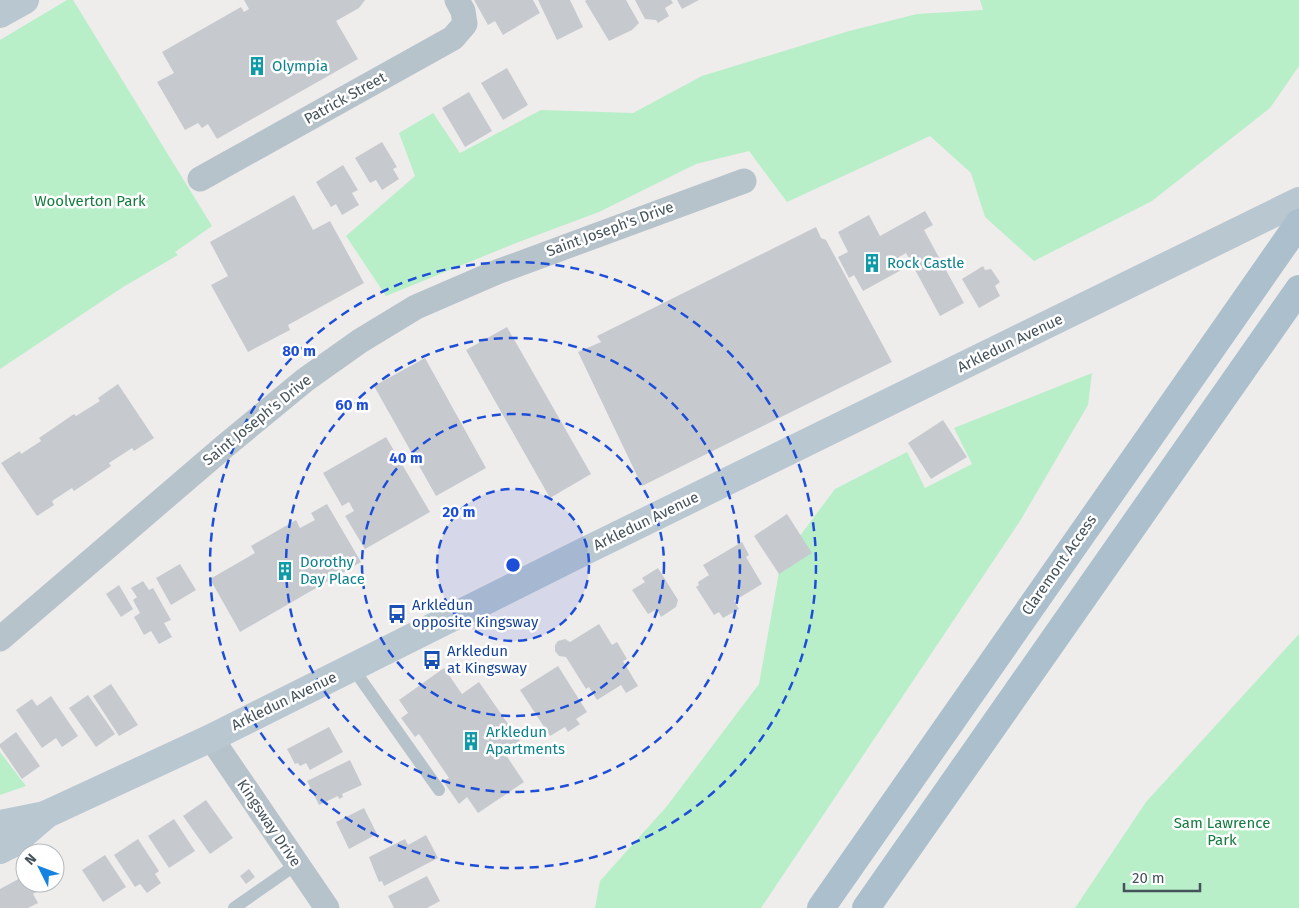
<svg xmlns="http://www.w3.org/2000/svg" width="1299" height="908" font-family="'Fira Sans',sans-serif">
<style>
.green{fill:#b8efc8}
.building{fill:#c6cacf}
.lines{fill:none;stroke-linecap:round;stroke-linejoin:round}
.lane{stroke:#b7c3ca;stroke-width:12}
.street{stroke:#b7c3ca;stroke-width:25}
.secondary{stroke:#b9c7d1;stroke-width:28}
.primary{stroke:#abbfcc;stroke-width:28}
.ring{fill:none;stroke:#1d4ed8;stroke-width:2.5;stroke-dasharray:9 6}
.labels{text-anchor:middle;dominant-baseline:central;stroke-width:5;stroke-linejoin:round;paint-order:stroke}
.culture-label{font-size:15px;fill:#0d838f;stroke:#fff;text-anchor:start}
.street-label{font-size:15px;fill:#44525a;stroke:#fff}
.park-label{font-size:15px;fill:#147c3e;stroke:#fff}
.transit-label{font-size:15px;fill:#164399;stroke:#fff;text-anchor:start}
.centre{fill:#1d4ed8;stroke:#fff;stroke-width:2.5}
.ring-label{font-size:15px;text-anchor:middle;font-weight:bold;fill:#1d4ed8;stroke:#fff;stroke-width:5;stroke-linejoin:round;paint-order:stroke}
</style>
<rect width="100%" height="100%" fill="#efecec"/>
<g class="green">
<polygon points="67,0 73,0 212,226 175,252 178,255 123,287 0,369 0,40"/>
<polygon points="980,0 1299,0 1299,66 1270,108 1152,201 1034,261 985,217 971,173 930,136 787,202 749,151 696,164 599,212 516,243 386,296 346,236 415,176 399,133 433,113 460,153 541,110 633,113 702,76 849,31 917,14 983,10"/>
<polygon points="1092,373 1088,405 1020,521 761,908 595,908 600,881 667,806 759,684 781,561 835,489 907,452 925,488 972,464 954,428"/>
<polygon points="1299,634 1299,908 1075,908 1146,802"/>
<polygon points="0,752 26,786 0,795"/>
</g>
<g class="building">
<polygon points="244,0 365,0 359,8 336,21 358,59 217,139 208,124 202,128 198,123 185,130 157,82 174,73 162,52 241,7 244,12 249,9"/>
<polygon points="474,0 533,0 540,13 503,35 495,21 488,25"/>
<polygon points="538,0 570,0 583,27 557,40"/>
<polygon points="587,0 626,0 639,23 632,30 609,41 585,1"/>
<polygon points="635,0 671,0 673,3 665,8 669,16 658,23 656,20 645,19"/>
<polygon points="677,0 699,0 682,9"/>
<polygon points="507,68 528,105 503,120 481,83"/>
<polygon points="469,92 492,131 465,147 442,108"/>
<polygon points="382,142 397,167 393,169 399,179 382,190 376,180 370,183 355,158"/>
<polygon points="343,165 358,190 352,193 359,205 342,215 336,204 331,207 316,182"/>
<polygon points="294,195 313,230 330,221 364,283 288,325 290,330 248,352 211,285 228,276 210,242"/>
<polygon points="925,211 933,225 924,230 964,303 940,316 906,253 899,257 905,268 863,291 854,275 849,278 838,257 848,252 838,232 869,215 880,236"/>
<polygon points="816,227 821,238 826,240 892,362 642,486 578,352 601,342 597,336"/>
<polygon points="983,266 985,270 991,269 1000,282 995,286 1000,296 979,308 962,279"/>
<polygon points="507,327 591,474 550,498 466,350"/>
<polygon points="425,358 486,468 436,496 374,386"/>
<polygon points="118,384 154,438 134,451 132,448 126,452 109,463 111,466 74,491 72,488 52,501 54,505 37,516 1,463 20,451 21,454 41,441 39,438 74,414 76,416 100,401 98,398"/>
<polygon points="943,420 967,457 931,479 908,443"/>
<polygon points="386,437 430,512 365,549 345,516 354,511 349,502 342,506 323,473"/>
<polygon points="327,504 361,562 240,632 210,579 255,553 251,546 296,520 300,528 315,520 311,513"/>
<polygon points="787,514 812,553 779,574 754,536"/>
<polygon points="742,542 749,555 746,557 762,584 734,601 739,609 723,618 719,612 714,615 696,587 699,585 698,582 709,575 703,565"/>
<polygon points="180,564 196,590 171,605 156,578"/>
<polygon points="658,568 678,600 676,607 661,617 657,609 648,614 632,590 645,582 642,578"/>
<polygon points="143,581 149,590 153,588 171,620 164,623 172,637 159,644 151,631 144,635 134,617 140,613 133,600 137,597 131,588"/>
<polygon points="119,585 133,609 121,617 106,594"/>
<polygon points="599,624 612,645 617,642 627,659 623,661 638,686 626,693 621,685 597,700 589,687 586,689 566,657 559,656 555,651 555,645 558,641 565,639 570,642"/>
<polygon points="558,666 587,712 576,719 580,724 568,732 565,727 550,736 520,690"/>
<polygon points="444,668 462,694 479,682 522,744 506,755 524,782 478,813 467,797 459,804 443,781 449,778 419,734 415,737 401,718 408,713 399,700"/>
<polygon points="111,684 138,725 119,736 93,696"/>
<polygon points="88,695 115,734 96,747 69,708"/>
<polygon points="51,696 78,736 62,747 56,738 42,748 16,710 32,699 37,706"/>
<polygon points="329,727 343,752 310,770 306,763 300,766 298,763 295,764 287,749"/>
<polygon points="16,732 40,766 22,779 0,747 0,744"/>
<polygon points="350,760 362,785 342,794 343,797 339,799 338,796 319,805 307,781"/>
<polygon points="206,800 233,838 210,854 183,816"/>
<polygon points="364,808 377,834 349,849 336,822"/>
<polygon points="174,819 195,851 169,868 148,836"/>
<polygon points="426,835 438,858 384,886 382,881 379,882 369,857 405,839 408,845"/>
<polygon points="138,839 159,871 155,874 161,883 147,893 140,884 135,887 114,855"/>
<polygon points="105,855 126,887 103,902 82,870"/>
<polygon points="249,869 255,877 246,884 240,876"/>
<polygon points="24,876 25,883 36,883 39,890 33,894 38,903 28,908 0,908 0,889"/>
<polygon points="427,876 440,901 427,908 394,908 388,896"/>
</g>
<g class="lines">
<g class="lane">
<polyline points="352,667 439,790"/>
<polyline points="234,908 297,864"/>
</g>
<g class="street">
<polyline points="200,179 453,38 465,24 463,11 457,0"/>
<polyline points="0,639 225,446 305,380 360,341 416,307 497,272 744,181"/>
<polyline points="211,738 327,908"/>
</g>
<g class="secondary">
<polyline points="0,14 25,0"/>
<polyline points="0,824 45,815"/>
<polyline points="0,850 12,844 47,814 211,738 585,551 1299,201"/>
</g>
<g class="primary">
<polyline points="821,908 1299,223"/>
<polyline points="866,908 1299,289"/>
</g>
</g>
<circle cx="513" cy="565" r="76" fill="#1d4ed8" fill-opacity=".12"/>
<g class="ring">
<circle cx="513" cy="565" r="76"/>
<circle cx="513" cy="565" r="151"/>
<circle cx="513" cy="565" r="227"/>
<circle cx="513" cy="565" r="303"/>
</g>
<defs>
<g id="building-bare" transform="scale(1.5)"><path d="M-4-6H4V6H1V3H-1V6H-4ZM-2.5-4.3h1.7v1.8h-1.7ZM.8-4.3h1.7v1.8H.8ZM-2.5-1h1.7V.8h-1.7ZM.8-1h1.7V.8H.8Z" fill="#0f9aa8" stroke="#fff" stroke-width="2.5" paint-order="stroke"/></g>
<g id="bus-bare" transform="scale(1.5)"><path d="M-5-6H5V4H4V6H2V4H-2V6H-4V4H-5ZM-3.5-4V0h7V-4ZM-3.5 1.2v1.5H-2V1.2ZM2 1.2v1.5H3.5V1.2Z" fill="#1a4fb4" stroke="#fff" stroke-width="2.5" paint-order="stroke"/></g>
</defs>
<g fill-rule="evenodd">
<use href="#building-bare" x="257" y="66"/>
<use href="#building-bare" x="872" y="263"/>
<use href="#building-bare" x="285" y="571"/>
<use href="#bus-bare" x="397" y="614"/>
<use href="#bus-bare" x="432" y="660"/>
<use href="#building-bare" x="471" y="741"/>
</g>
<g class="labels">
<g class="culture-label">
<text x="272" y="66">Olympia</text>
<text x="887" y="263">Rock Castle</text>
<text x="300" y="562">Dorothy<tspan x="300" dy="17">Day Place</tspan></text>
<text x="486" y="732">Arkledun<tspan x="486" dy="17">Apartments</tspan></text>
</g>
<g class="street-label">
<text transform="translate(345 98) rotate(-29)">Patrick Street</text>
<text transform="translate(610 229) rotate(-20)">Saint Joseph's Drive</text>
<text transform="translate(1010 343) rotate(-26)">Arkledun Avenue</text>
<text transform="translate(257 420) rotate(-39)">Saint Joseph's Drive</text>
<text transform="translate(646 521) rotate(-26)">Arkledun Avenue</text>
<text transform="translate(1059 565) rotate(-55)">Claremont Access</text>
<text transform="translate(284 701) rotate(-26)">Arkledun Avenue</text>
<text transform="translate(269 823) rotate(56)">Kingsway Drive</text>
</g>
<g class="park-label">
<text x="90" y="201">Woolverton Park</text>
<text x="1222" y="823">Sam Lawrence<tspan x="1222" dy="17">Park</tspan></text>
</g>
<g class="transit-label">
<text x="412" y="605">Arkledun<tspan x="412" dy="17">opposite Kingsway</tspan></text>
<text x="447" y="651">Arkledun<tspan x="447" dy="17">at Kingsway</tspan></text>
</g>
</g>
<circle cx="513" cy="565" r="8" class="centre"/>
<g class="ring-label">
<text x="299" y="356">80 m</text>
<text x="352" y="410">60 m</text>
<text x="406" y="463">40 m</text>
<text x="459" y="517">20 m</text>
</g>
<g transform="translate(40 868) rotate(312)"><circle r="24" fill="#ffffff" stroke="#b4babd"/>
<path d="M0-4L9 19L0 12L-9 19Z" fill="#1482e1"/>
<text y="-8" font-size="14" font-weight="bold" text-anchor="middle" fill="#44525a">N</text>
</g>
<path d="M1124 883v8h76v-8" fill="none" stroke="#44525a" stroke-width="2.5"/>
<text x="1132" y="883" font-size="15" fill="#44525a" stroke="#ffffff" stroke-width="4" paint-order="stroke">20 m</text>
</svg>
